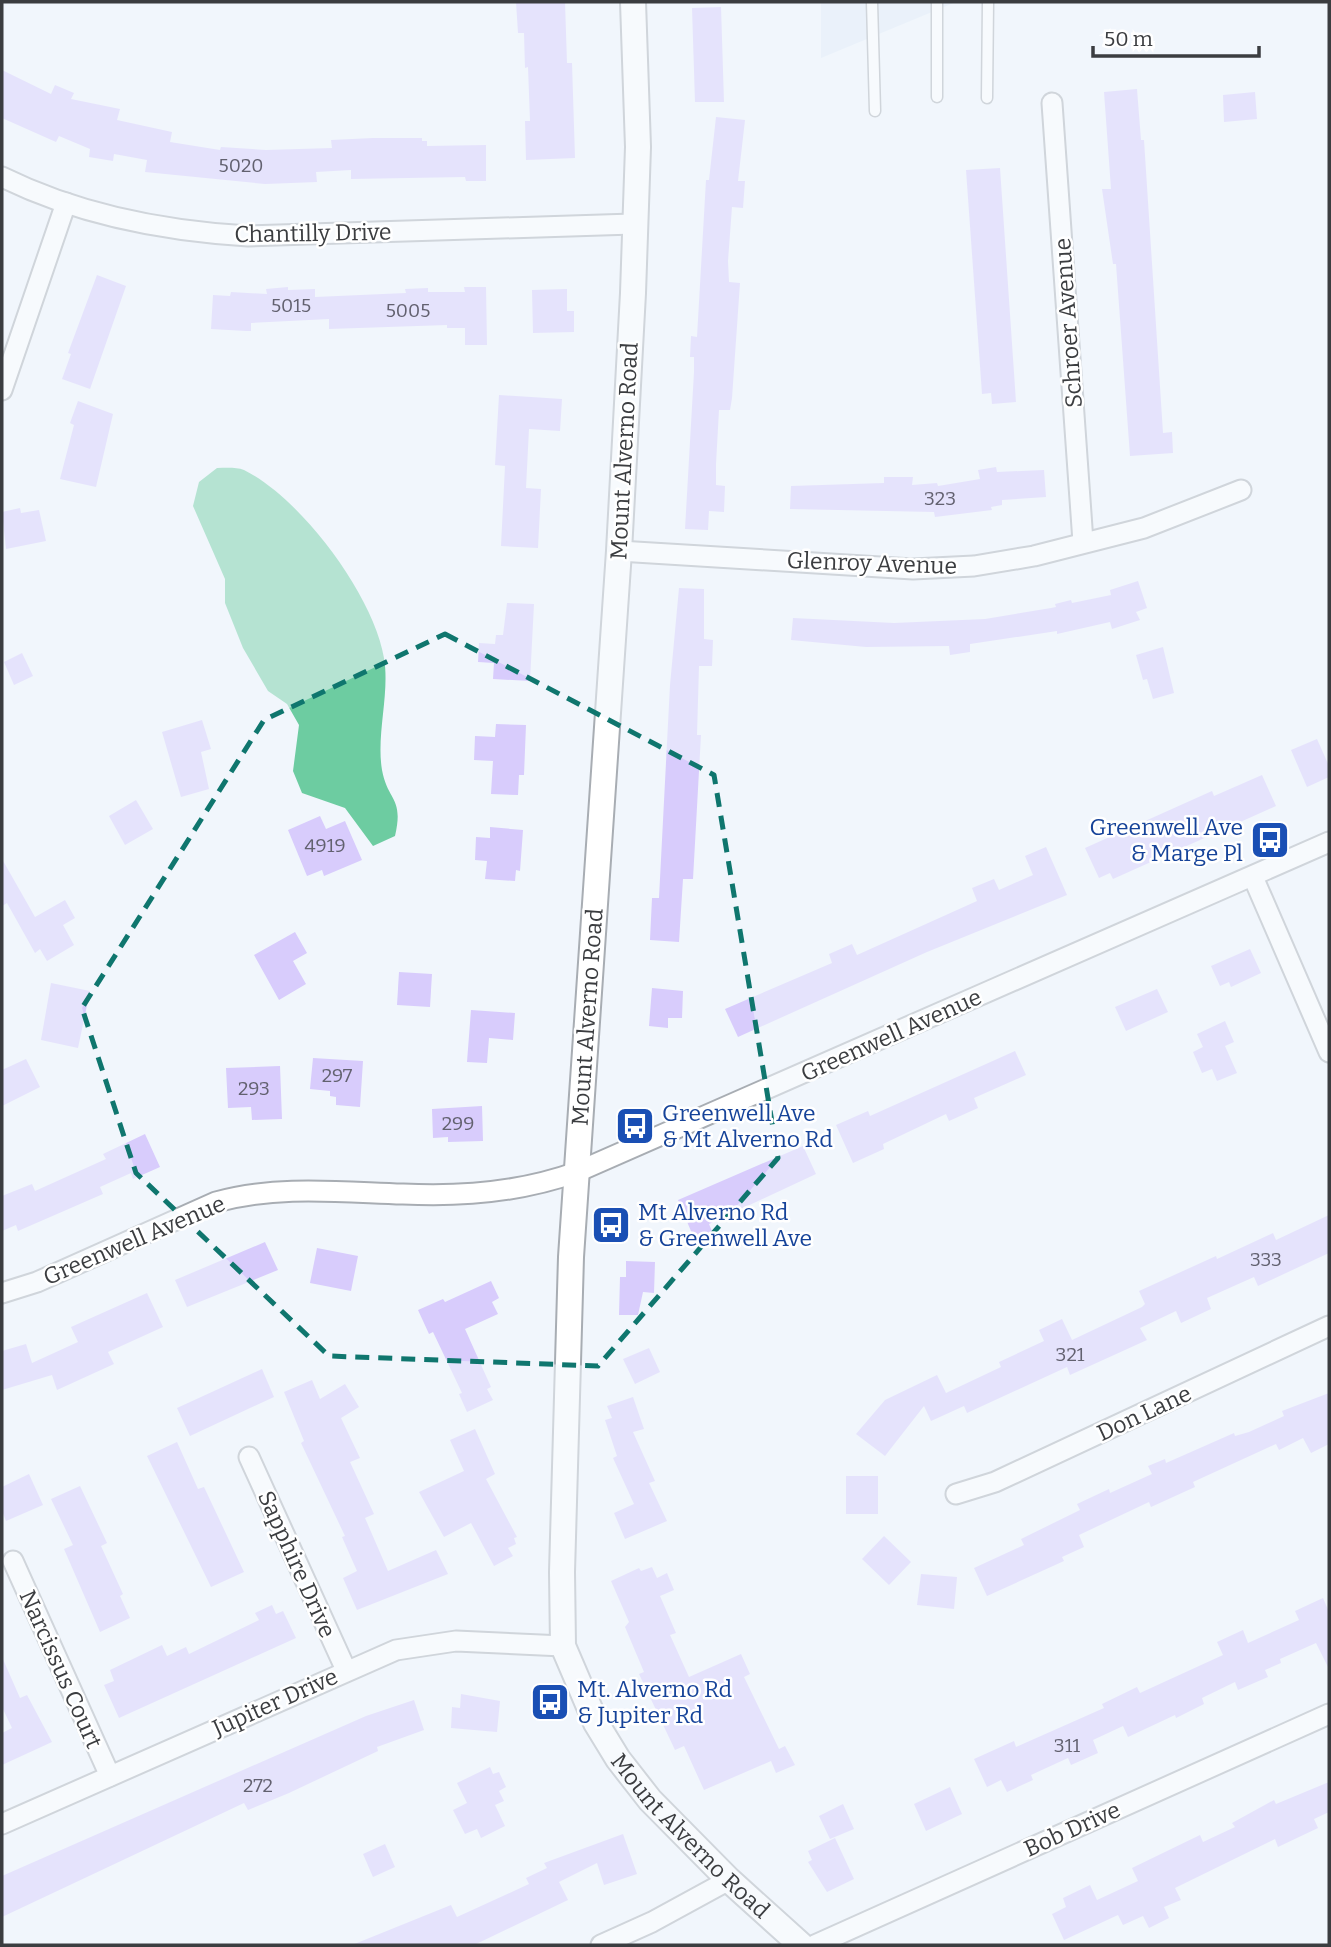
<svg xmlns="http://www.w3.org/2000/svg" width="1331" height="1947" font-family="Bitter,serif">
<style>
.built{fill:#e2ecf9}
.forest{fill:#6dcca1}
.building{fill:#d8ccfc}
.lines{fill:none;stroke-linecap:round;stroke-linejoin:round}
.service-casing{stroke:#a8adb3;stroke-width:13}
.minor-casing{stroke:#a8adb3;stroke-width:23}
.tertiary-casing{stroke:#a8adb3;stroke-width:28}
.service{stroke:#fff;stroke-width:10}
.minor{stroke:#fff;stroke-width:19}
.tertiary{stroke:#fff;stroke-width:24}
.marked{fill:none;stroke:#0f766e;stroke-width:5;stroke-dasharray:14 9;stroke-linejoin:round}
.labels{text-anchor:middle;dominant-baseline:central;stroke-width:5;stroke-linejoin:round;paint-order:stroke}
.number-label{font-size:19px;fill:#62616f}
.street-label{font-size:23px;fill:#3b3d40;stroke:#fff}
.transit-label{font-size:23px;fill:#164399;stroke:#fff;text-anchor:start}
</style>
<rect width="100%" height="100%" fill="#f1f6fc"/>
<polygon class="built" points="821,2 956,2 821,58"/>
<path class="forest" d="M217 468C226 468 236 467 244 470 301 498 374 596 384 658 390 694 376 734 382 770 388 802 404 797 395 836L373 846 345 808 302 793 293 771 299 725 287 704 268 691 243 648 225 603V579L193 506 199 482Z"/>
<g class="building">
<polygon points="516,2 565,2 567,63 572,63 575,158 526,160 525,121 530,121 528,67 525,68 524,33 518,33"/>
<polygon points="721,7 724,102 695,102 692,8"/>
<polygon points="2,70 51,94 55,85 74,93 71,99 120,109 117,120 172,132 170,142 220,150 221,147 266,150 332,148 331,140 373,138 422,138 422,141 427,141 427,146 486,145 486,181 466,181 465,177 351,179 351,170 316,172 317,182 265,184 145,172 147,160 114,154 113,161 89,157 90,149 59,136 56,142 2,118"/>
<polygon points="1137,89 1141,140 1144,140 1163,433 1172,432 1173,453 1130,456 1116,264 1113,264 1102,189 1111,189 1104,92"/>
<polygon points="1255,92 1257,119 1224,122 1223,95"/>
<polygon points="716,117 745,120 738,181 745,181 743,208 732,207 728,261 729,282 740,283 732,398 730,410 719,410 716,464 716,485 725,486 724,512 709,511 708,530 685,529 694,372 694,357 690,357 691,336 697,337 706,180 709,180"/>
<polygon points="1000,168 1016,402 992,404 991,393 982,394 966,170"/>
<polygon points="97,275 126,286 90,389 62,379 71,354 68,353"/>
<polygon points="288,287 288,290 315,289 315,297 406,293 405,289 428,288 428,292 465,292 464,287 486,287 487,345 465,345 465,328 447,328 447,325 329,329 329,319 251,323 251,331 246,331 211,329 213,295 230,296 231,292 267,294 266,289"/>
<polygon points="567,289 567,311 574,311 574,332 533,333 532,290"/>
<polygon points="499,395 562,399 560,431 529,429 526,488 541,489 538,548 501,546 505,466 495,465"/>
<polygon points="78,401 113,414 96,487 60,479 74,425 70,423"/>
<polygon points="996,467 997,472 1044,470 1046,497 1002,500 1002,505 991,507 992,510 935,517 934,512 790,509 791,486 884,483 884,477 913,477 912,485 937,483 938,486 980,479 978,470"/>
<polygon points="20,508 21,513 39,510 46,541 6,549 2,512"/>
<polygon points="1138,581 1147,608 1136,612 1140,620 1112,629 1110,622 1057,634 1057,631 970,644 970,652 950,655 949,646 866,647 791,640 793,618 894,623 985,619 1051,608 1056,607 1055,604 1071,600 1072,603 1111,595 1110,590"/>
<polygon points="679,588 704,589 704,639 713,640 712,666 699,666 697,735 701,735 693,879 683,879 679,942 650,940 652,898 659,898 670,685"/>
<polygon points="507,603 534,604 530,681 493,679 494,663 478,662 479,643 495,644 496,635 503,635"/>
<polygon points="1163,647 1174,693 1153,699 1147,679 1143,680 1136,655"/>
<polygon points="22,653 33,676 14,685 4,662"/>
<polygon points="202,720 211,749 201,752 209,789 181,797 162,732"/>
<polygon points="496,724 526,725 524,775 519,775 518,795 491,794 493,761 474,760 475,736 495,737"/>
<polygon points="1317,739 1329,766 1329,777 1307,787 1291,750"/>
<polygon points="1262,775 1276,806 1113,879 1110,873 1099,878 1085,848 1212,791 1214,796"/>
<polygon points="136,800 153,829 125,845 109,816"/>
<polygon points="320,816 326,829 345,821 362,860 324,876 322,870 307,876 288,830"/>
<polygon points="490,827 523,830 520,871 516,870 515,881 485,879 487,861 475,860 476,837 490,838"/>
<polygon points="1046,847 1067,895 927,952 738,1037 725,1009 832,963 829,954 852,944 857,955 977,901 972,888 994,879 999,890 1033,875 1025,856"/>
<polygon points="2,859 35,917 65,900 75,918 63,925 74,945 47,961 40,949 35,953 7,903 2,906"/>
<polygon points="295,932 307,953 293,961 306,984 279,1000 254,955"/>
<polygon points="1250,949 1261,973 1231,987 1229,982 1220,986 1211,966"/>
<polygon points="399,972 432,974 430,1007 397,1005"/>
<polygon points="51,983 90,991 78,1048 41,1040"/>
<polygon points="652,988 683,991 682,1018 668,1018 668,1028 649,1026"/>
<polygon points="1157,989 1168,1012 1126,1031 1115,1007"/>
<polygon points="471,1010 515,1013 513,1040 489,1038 487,1063 467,1062"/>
<polygon points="1225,1021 1234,1042 1225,1046 1237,1073 1217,1081 1212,1069 1202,1073 1193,1052 1203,1047 1197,1034"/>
<polygon points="1015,1051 1026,1075 974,1098 978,1108 949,1121 946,1114 883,1144 884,1149 853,1163 836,1125 868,1111 870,1116"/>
<polygon points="313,1058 363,1061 360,1107 336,1105 336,1097 330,1096 330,1091 310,1089"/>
<polygon points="26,1059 40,1087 2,1106 2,1070"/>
<polygon points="280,1066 282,1119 252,1120 251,1107 228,1108 226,1068"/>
<polygon points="482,1106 483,1141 448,1142 448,1137 433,1138 432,1109"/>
<polygon points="145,1134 160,1167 133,1179 131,1173 100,1187 103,1194 18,1231 16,1225 2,1231 2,1196 32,1184 35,1191 106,1159 103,1154"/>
<polygon points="803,1146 816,1174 709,1224 716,1241 698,1248 678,1200"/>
<polygon points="1329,1215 1329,1253 1258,1286 1254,1277 1207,1298 1211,1309 1181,1323 1176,1311 1140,1328 1147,1340 1070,1375 1067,1367 967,1413 964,1406 931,1421 924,1406 885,1456 856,1434 885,1400 937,1375 946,1393 1001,1367 999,1362 1044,1341 1039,1330 1062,1319 1072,1340 1142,1307 1145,1304 1139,1291 1216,1256 1217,1259 1273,1233 1276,1240"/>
<polygon points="265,1242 278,1270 187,1307 175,1280"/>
<polygon points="317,1248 358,1256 351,1291 310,1283"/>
<polygon points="626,1261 655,1262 654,1293 643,1292 638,1315 619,1315 620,1277 626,1277"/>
<polygon points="491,1281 499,1298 492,1302 498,1314 465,1329 491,1387 487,1389 493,1400 467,1412 459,1394 462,1393 433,1332 429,1334 418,1310 443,1299 445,1302"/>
<polygon points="147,1293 163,1327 108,1352 114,1364 57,1390 52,1375 2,1390 2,1351 26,1344 32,1363 78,1342 71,1327"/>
<polygon points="649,1348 660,1372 635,1384 623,1359"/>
<polygon points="262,1369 274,1397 190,1436 177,1408"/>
<polygon points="312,1380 320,1399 345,1384 359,1407 341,1418 360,1458 350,1462 374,1514 365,1518 388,1571 436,1550 448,1574 357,1610 343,1578 357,1571 342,1537 345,1536 301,1443 304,1441 284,1392"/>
<polygon points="1329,1393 1329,1444 1311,1453 1303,1438 1279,1450 1276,1444 1193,1482 1195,1487 1151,1507 1149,1502 1079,1535 1084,1547 1062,1557 1064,1561 987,1596 974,1568 1024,1545 1021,1539 1080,1510 1077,1504 1109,1489 1110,1493 1152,1474 1148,1466 1165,1459 1166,1463 1234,1433 1235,1436 1249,1432 1284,1416 1282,1411"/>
<polygon points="633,1397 644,1429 633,1432 655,1481 649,1483 667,1521 625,1539 614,1513 634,1504 613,1458 617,1456 605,1420 612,1418 607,1406"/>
<polygon points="475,1429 495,1474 486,1479 517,1537 514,1538 516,1544 508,1548 513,1556 494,1566 471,1523 444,1537 419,1492 464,1471 450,1440"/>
<polygon points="177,1442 198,1489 204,1487 244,1572 211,1587 147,1456"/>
<polygon points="29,1474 43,1505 6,1521 2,1511 2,1487"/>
<rect x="846" y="1476" width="32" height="38"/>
<polygon points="80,1486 107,1543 101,1546 123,1594 120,1596 130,1618 100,1632 64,1549 73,1545 51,1499"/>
<polygon points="884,1536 911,1562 889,1585 862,1559"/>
<polygon points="652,1567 657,1578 667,1573 674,1590 660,1596 676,1633 670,1635 689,1677 741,1654 750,1674 744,1677 779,1749 785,1746 795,1765 776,1773 771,1761 704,1790 684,1746 675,1750 639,1674 644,1672 625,1627 629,1622 611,1581 639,1568 641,1571"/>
<polygon points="921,1574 957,1577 954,1609 917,1605"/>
<polygon points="1323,1598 1329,1612 1329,1669 1316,1643 1280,1659 1281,1663 1265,1670 1268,1677 1238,1690 1235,1682 1202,1698 1204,1704 1176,1718 1175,1715 1128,1737 1123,1726 1093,1740 1098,1753 1071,1765 1068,1758 1031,1775 1033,1780 1007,1792 1001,1780 987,1787 974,1759 1014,1741 1016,1747 1104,1708 1102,1704 1137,1687 1140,1693 1223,1655 1217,1642 1243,1630 1248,1643 1299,1620 1295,1611"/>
<polygon points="272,1605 276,1614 283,1611 296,1638 119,1718 104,1685 114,1681 110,1670 162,1645 167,1656 186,1647 189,1654 259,1620 255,1613"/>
<polygon points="2,1657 20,1698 27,1695 52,1742 2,1765 2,1733 12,1728 2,1707"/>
<polygon points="461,1694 500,1701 497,1732 451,1728 452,1707 460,1708"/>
<polygon points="414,1700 424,1730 377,1747 378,1751 289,1793 248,1810 244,1803 2,1917 2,1876 366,1716"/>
<polygon points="490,1767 493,1774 499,1772 506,1787 499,1791 504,1801 495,1805 505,1826 481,1838 477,1829 465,1834 453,1810 467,1803 457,1783"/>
<polygon points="1329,1782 1329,1812 1314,1819 1318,1828 1278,1847 1275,1839 1175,1888 1181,1900 1164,1907 1169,1918 1149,1928 1143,1916 1123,1925 1118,1915 1064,1940 1052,1914 1066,1907 1063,1898 1090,1885 1097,1900 1138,1881 1132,1868 1200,1835 1203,1842 1235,1827 1232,1823 1274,1800 1276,1804"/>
<polygon points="950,1787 962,1814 926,1831 914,1804"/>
<polygon points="843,1804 854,1829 830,1839 819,1816"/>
<polygon points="623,1834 637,1874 604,1885 597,1863 559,1882 568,1900 474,1945 352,1945 451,1905 457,1917 529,1884 526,1878 547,1868 544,1863"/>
<polygon points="835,1838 854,1879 827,1892 808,1862 812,1860 808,1851"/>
<polygon points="385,1844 395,1867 373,1877 363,1854"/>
</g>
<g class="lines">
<g class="service-casing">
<g id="service">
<polyline points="872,2 875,111"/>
<polyline points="937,2 937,97"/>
<polyline points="987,98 988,2"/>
</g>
</g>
<g class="minor-casing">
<g id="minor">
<polyline points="1052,103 1083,542"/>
<path d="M2 177C79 215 163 231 248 236L633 224"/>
<polyline points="2,390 66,203"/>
<polyline points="619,551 913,569 974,566 1034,556 1144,528 1241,490"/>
<polyline points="1253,877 1329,1052"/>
<path d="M2 1293 37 1282 216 1202C278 1185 339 1192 403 1194 462 1197 521 1192 577 1172L1329 842"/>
<polyline points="249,1457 346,1670"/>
<polyline points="956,1494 995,1482 1329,1326"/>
<polyline points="13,1561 110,1776"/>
<polyline points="2,1824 396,1650 456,1641 563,1646"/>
<polyline points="601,1945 652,1922 729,1880"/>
<polyline points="815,1945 1329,1714"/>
</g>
</g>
<g class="tertiary-casing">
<g id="tertiary">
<path id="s1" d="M633 2 638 147 633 293 619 551 571 1257 562 1572 563 1646 596 1723 618 1759 650 1800 729 1880 801 1945"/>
</g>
</g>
<use href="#service" class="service"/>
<use href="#minor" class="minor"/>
<use href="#tertiary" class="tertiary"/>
</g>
<path d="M0 0H1331V1947H0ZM445 634 714 775 778 1158 598 1366 329 1356 136 1173 82 1008 264 720Z" fill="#f1f6fc" fill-opacity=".55" fill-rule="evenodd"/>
<path class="marked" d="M445 634 714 775 778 1158 598 1366 329 1356 136 1173 82 1008 264 720Z"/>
<defs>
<g id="bus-square" transform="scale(2.0125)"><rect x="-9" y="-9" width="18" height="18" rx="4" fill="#1a4fb4" stroke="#fff"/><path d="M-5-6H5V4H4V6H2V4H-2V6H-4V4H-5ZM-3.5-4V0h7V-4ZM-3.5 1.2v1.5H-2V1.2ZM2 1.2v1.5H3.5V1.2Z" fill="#fff"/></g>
</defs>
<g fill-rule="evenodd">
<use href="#bus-square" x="1270" y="840"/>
<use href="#bus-square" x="635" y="1126"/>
<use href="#bus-square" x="611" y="1225"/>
<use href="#bus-square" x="550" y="1702"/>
</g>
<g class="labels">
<g class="number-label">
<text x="241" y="165">5020</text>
<text x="291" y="305">5015</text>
<text x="408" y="310">5005</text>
<text x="940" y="498">323</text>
<text x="325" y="845">4919</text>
<text x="337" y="1075">297</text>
<text x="254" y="1088">293</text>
<text x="458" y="1123">299</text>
<text x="1266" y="1259">333</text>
<text x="1070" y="1354">321</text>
<text x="1067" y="1745">311</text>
<text x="258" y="1785">272</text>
</g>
<g class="street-label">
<text transform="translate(313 233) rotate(-1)">Chantilly Drive</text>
<text transform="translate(1068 323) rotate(-94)">Schroer Avenue</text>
<text transform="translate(624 451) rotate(-87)">Mount Alverno Road</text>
<text transform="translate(872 563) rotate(2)">Glenroy Avenue</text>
<text transform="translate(587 1017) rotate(-86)">Mount Alverno Road</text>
<text transform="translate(891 1035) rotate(-24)">Greenwell Avenue</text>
<text transform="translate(134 1240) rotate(-23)">Greenwell Avenue</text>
<text transform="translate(1144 1413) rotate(-25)">Don Lane</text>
<text transform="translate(297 1564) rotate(66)">Sapphire Drive</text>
<text transform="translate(61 1669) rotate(66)">Narcissus Court</text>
<text transform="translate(275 1702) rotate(-24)">Jupiter Drive</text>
<text transform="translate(1072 1829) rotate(-24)">Bob Drive</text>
<text stroke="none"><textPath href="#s1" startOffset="1878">Mount Alverno Road</textPath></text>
</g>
<g class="transit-label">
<text x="1243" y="827" text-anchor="end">Greenwell Ave<tspan x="1243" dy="26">&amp; Marge Pl</tspan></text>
<text x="662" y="1113">Greenwell Ave<tspan x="662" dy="26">&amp; Mt Alverno Rd</tspan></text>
<text x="638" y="1212">Mt Alverno Rd<tspan x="638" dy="26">&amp; Greenwell Ave</tspan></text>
<text x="577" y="1689">Mt. Alverno Rd<tspan x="577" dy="26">&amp; Jupiter Rd</tspan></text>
</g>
</g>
<rect width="1331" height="1947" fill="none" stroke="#3b3d40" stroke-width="7"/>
<path d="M1093 46v10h166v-10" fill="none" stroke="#3b3d40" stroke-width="3.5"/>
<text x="1104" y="46" font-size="21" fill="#3b3d40" stroke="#ffffff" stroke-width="5" paint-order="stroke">50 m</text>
</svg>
